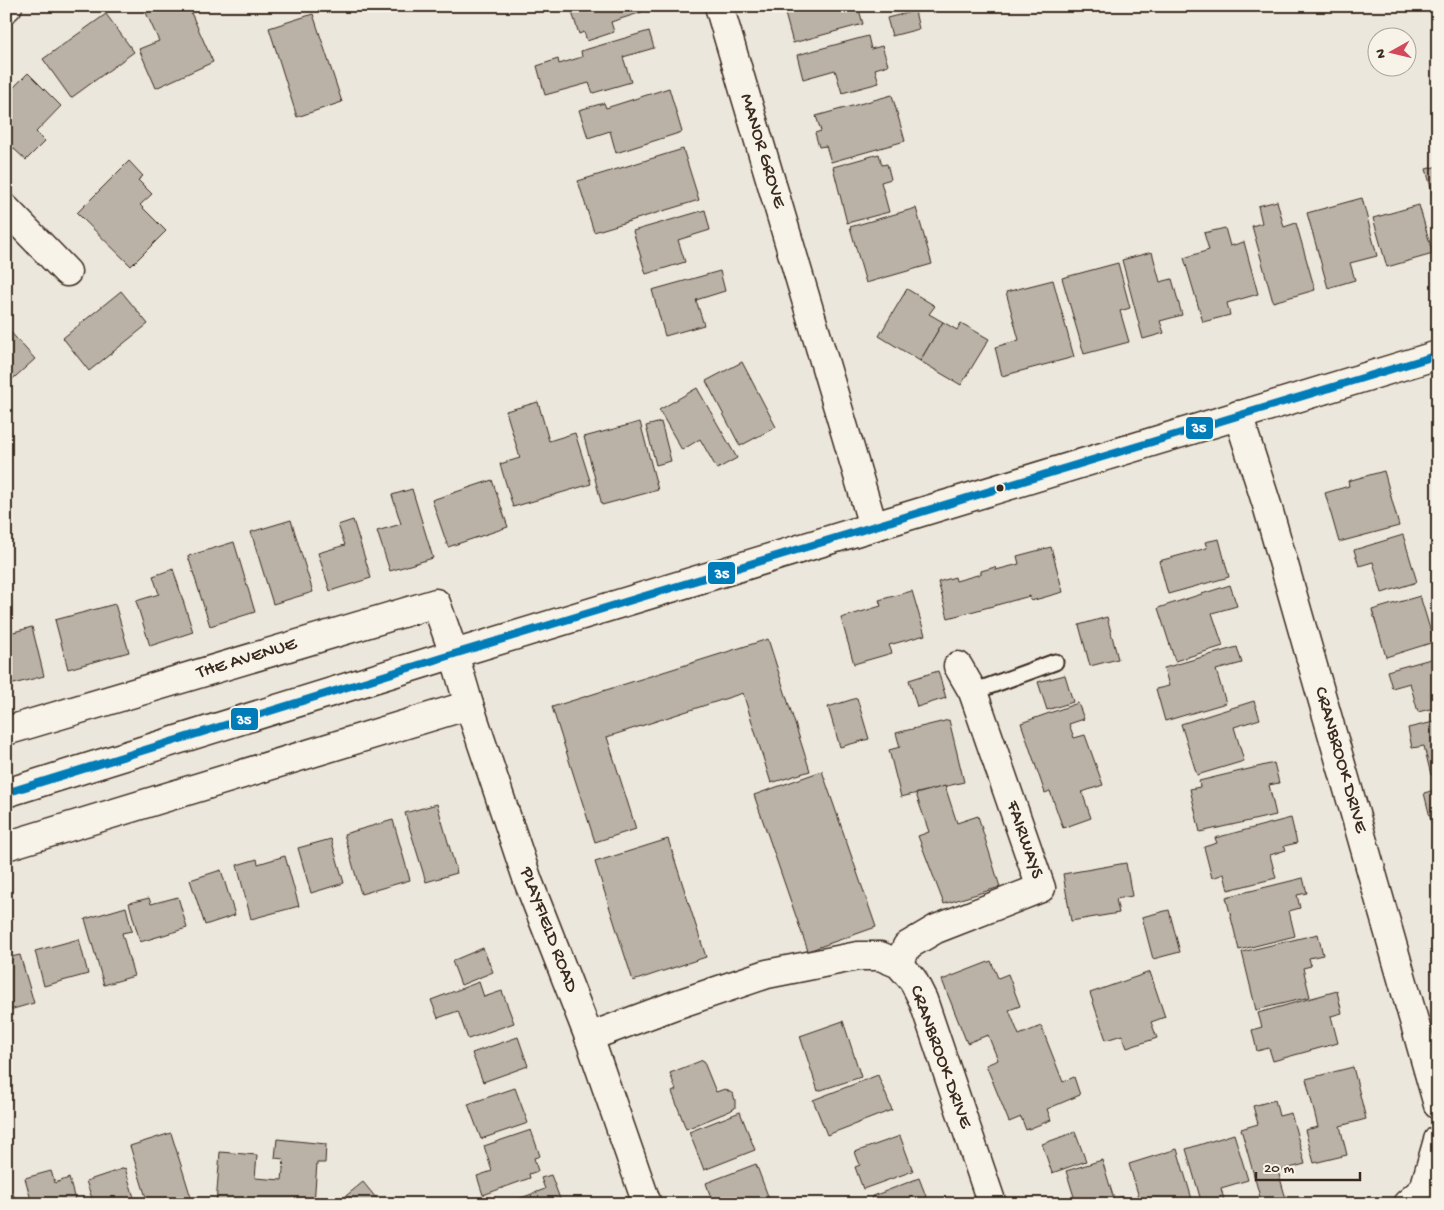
<svg xmlns="http://www.w3.org/2000/svg" width="1444" height="1210" font-family="'Gochi Hand',sans-serif">
<style>
.building{fill:#bab2a7;stroke:#3b2a1e}
.lines{fill:none;stroke-linecap:round;stroke-linejoin:round}
.service-casing{stroke:#3b2a1e;stroke-width:19}
.minor-casing{stroke:#3b2a1e;stroke-width:31}
.tertiary-casing{stroke:#3b2a1e;stroke-width:31}
.service{stroke:#f7f3e8;stroke-width:15}
.minor{stroke:#f7f3e8;stroke-width:28}
.tertiary{stroke:#f7f3e8;stroke-width:28}
.bus-1-casing{stroke:#f7f3e8;stroke-width:11}
.bus-1{stroke:#007cb8;stroke-width:8}
.bus-dot{fill:#3b2a1e;stroke:#f7f3e8;stroke-width:2}
.labels{text-anchor:middle;dominant-baseline:central;stroke-width:5;stroke-linejoin:round;paint-order:stroke}
.street-label{font-size:19px;fill:#3b2a1e;stroke:#f7f3e8}
.line-badge{stroke:#f7f3e8;stroke-width:2}
.badge-label{font-size:14px;text-anchor:middle;font-weight:bold;fill:#fff}
</style>
<rect width="100%" height="100%" fill="#ece7dc"/>
<filter id="ink" filterUnits="userSpaceOnUse"><feTurbulence type="fractalNoise" baseFrequency=".02" numOctaves="2"/><feDisplacementMap in="SourceGraphic" scale="10" xChannelSelector="R" yChannelSelector="G"/><feConvolveMatrix kernelMatrix="1 2 1 2 8 2 1 2 1" color-interpolation-filters="sRGB"/></filter>
<g filter="url(#ink)">
<g class="building">
<polygon points="143,6 188,6 213,62 156,88 139,49 159,41"/>
<polygon points="386,6 401,6 387,11"/>
<polygon points="570,6 640,6 642,12 611,22 614,32 587,41 584,32 579,34"/>
<polygon points="783,6 858,6 863,24 793,43"/>
<polygon points="915,11 919,29 892,36 887,18"/>
<polygon points="106,14 134,52 71,98 43,59"/>
<polygon points="313,14 342,102 297,117 269,28"/>
<polygon points="649,31 654,48 623,57 631,82 593,93 589,83 545,95 537,66 558,59 559,64 582,57 581,51"/>
<polygon points="868,36 871,49 882,46 888,65 875,69 879,83 842,93 835,70 803,79 797,55"/>
<polygon points="28,73 61,106 36,132 45,141 26,160 13,148 6,154 6,95"/>
<polygon points="669,88 682,132 616,153 610,131 588,138 579,110 604,103 606,108"/>
<polygon points="892,95 905,141 831,162 826,146 819,147 815,133 821,131 816,116"/>
<polygon points="683,149 699,200 594,232 578,181"/>
<polygon points="879,154 882,165 887,164 891,179 881,182 889,212 847,223 833,167"/>
<polygon points="129,161 143,176 138,180 152,194 140,205 166,231 131,266 77,213"/>
<polygon points="1438,166 1438,213 1426,169"/>
<polygon points="1362,198 1377,256 1350,263 1355,280 1328,288 1307,213"/>
<polygon points="1277,201 1284,227 1296,223 1315,290 1273,302 1252,226 1262,223 1258,206"/>
<polygon points="1419,205 1433,254 1387,267 1373,218"/>
<polygon points="916,208 932,264 866,283 850,227"/>
<polygon points="705,210 710,230 678,240 685,262 646,274 633,231"/>
<polygon points="1225,228 1230,246 1244,242 1258,294 1227,303 1230,315 1203,322 1184,258 1209,250 1204,233"/>
<polygon points="1152,252 1160,282 1172,279 1182,315 1160,321 1164,333 1143,339 1122,260"/>
<polygon points="1118,263 1130,308 1120,311 1129,342 1084,354 1062,278"/>
<polygon points="720,271 725,291 696,300 704,325 665,336 652,290"/>
<polygon points="1053,280 1074,357 1002,376 995,347 1019,340 1006,292"/>
<polygon points="907,289 935,306 929,314 943,322 920,361 879,336"/>
<polygon points="121,291 148,324 89,371 63,338"/>
<polygon points="943,322 957,330 961,323 989,339 961,385 920,361"/>
<polygon points="6,327 35,359 6,385"/>
<polygon points="742,362 776,427 740,446 706,381"/>
<polygon points="697,388 737,458 717,469 700,439 682,450 659,410"/>
<polygon points="538,402 549,441 575,433 591,484 513,507 500,464 520,458 506,411"/>
<polygon points="640,422 658,490 602,505 584,437"/>
<polygon points="661,422 671,461 656,465 646,426"/>
<polygon points="1384,471 1399,526 1339,542 1325,493 1349,486 1348,481"/>
<polygon points="492,480 508,527 448,547 432,500"/>
<polygon points="412,489 433,558 390,571 377,531 401,524 392,495"/>
<polygon points="291,520 313,592 273,604 251,532"/>
<polygon points="353,520 371,578 330,591 318,553 345,545 338,525"/>
<polygon points="1403,535 1417,582 1382,593 1373,562 1359,566 1354,550"/>
<polygon points="1219,539 1229,577 1168,594 1159,561 1207,548 1205,542"/>
<polygon points="234,542 255,612 210,626 188,556"/>
<polygon points="1051,547 1063,592 1031,601 1030,596 948,618 938,582 955,577 956,581 981,574 981,571 995,567 996,570 1019,564 1017,556"/>
<polygon points="173,569 193,632 150,646 136,601 159,594 153,576"/>
<polygon points="1230,585 1237,606 1212,613 1223,646 1175,661 1158,608"/>
<polygon points="912,591 925,635 889,645 892,653 854,664 841,618 881,606 879,600"/>
<polygon points="1420,596 1434,642 1386,657 1372,610"/>
<polygon points="115,604 129,652 68,669 55,620"/>
<polygon points="1107,617 1118,659 1090,666 1079,625"/>
<polygon points="32,627 44,676 6,686 6,634"/>
<polygon points="768,639 810,771 771,783 743,693 607,737 636,829 595,842 552,707"/>
<polygon points="1237,647 1242,663 1216,670 1226,703 1165,721 1156,689 1169,686 1164,668"/>
<polygon points="1438,657 1438,707 1418,712 1410,683 1392,688 1387,671"/>
<polygon points="938,671 946,698 917,707 909,680"/>
<polygon points="1065,675 1073,702 1047,710 1038,682"/>
<polygon points="857,698 869,739 840,747 828,707"/>
<polygon points="1254,701 1260,719 1234,727 1244,761 1197,775 1181,724"/>
<polygon points="1078,703 1084,719 1069,724 1074,738 1085,735 1103,785 1082,792 1091,818 1063,828 1050,791 1045,793 1021,723"/>
<polygon points="949,720 964,782 901,797 889,750 900,747 896,733"/>
<polygon points="1438,721 1438,774 1431,775 1424,746 1412,748 1408,728"/>
<polygon points="1274,763 1279,783 1269,785 1276,815 1200,832 1190,789 1200,787 1199,781"/>
<polygon points="822,771 876,927 808,951 754,795"/>
<polygon points="945,786 957,823 978,816 1000,887 944,904 918,836 929,832 916,794"/>
<polygon points="1438,789 1438,841 1436,841 1424,793"/>
<polygon points="437,804 457,873 426,882 405,813"/>
<polygon points="1291,818 1297,843 1284,846 1286,850 1270,855 1276,878 1228,890 1224,874 1212,878 1204,847 1217,843 1215,838"/>
<polygon points="393,820 410,880 361,894 344,834"/>
<polygon points="331,839 344,883 311,893 298,848"/>
<polygon points="668,839 706,957 633,981 595,862"/>
<polygon points="285,856 299,906 251,919 237,865 257,859 258,864"/>
<polygon points="1126,863 1132,896 1116,899 1119,913 1071,921 1063,874"/>
<polygon points="221,870 235,915 205,925 190,880"/>
<polygon points="1303,878 1307,893 1297,895 1300,908 1289,911 1295,936 1239,950 1226,897"/>
<polygon points="178,897 187,928 140,942 129,903 149,898 151,904"/>
<polygon points="126,907 132,931 122,933 134,976 104,985 85,919"/>
<polygon points="1169,910 1180,952 1153,959 1142,917"/>
<polygon points="1318,934 1323,955 1309,958 1311,966 1303,968 1310,997 1256,1010 1242,952"/>
<polygon points="79,939 88,974 44,986 35,951"/>
<polygon points="483,948 493,972 461,985 452,961"/>
<polygon points="20,955 34,1003 6,1011 6,958"/>
<polygon points="991,961 998,978 1008,974 1020,1006 1009,1010 1019,1035 1041,1026 1063,1082 1074,1077 1080,1095 1047,1109 1051,1120 1026,1130 1021,1117 1009,1122 986,1065 998,1060 988,1035 967,1043 942,980"/>
<polygon points="1150,972 1165,1017 1151,1022 1157,1038 1127,1048 1122,1035 1106,1040 1090,993"/>
<polygon points="479,982 484,997 502,991 514,1023 468,1039 458,1011 438,1018 431,1000"/>
<polygon points="1337,991 1342,1013 1331,1016 1338,1043 1273,1061 1269,1048 1257,1051 1252,1030 1262,1027 1258,1013"/>
<polygon points="843,1021 861,1077 818,1091 800,1036"/>
<polygon points="518,1037 528,1066 483,1082 472,1053"/>
<polygon points="703,1060 716,1092 725,1089 733,1094 735,1100 735,1108 730,1111 686,1129 672,1092 676,1090 670,1073"/>
<polygon points="1353,1067 1366,1119 1340,1126 1347,1155 1314,1163 1305,1130 1318,1127 1306,1079"/>
<polygon points="878,1075 892,1110 827,1135 813,1100"/>
<polygon points="515,1088 528,1123 481,1139 468,1104"/>
<polygon points="1275,1100 1279,1116 1291,1113 1305,1164 1278,1171 1286,1199 1271,1204 1262,1204 1241,1129 1258,1124 1253,1106"/>
<polygon points="740,1112 755,1150 704,1170 689,1132"/>
<polygon points="531,1130 540,1156 534,1158 538,1171 529,1174 530,1178 483,1195 477,1176 492,1171 484,1146"/>
<polygon points="1075,1132 1086,1161 1052,1173 1042,1144"/>
<polygon points="171,1133 193,1204 148,1204 130,1146"/>
<polygon points="1234,1134 1248,1180 1221,1188 1225,1204 1202,1204 1186,1149"/>
<polygon points="900,1136 913,1171 863,1189 855,1167 860,1165 855,1152"/>
<polygon points="277,1139 326,1144 325,1163 317,1163 314,1204 216,1204 220,1152 257,1155 255,1178 282,1180 284,1159 275,1158"/>
<polygon points="1177,1149 1192,1199 1177,1204 1141,1204 1129,1164"/>
<polygon points="1102,1160 1114,1199 1124,1196 1127,1204 1074,1204 1076,1203 1066,1171"/>
<polygon points="756,1164 771,1204 713,1204 706,1183"/>
<polygon points="125,1168 136,1204 94,1204 86,1181"/>
<polygon points="51,1171 55,1183 69,1178 76,1204 38,1204 37,1199 31,1200 25,1178"/>
<polygon points="551,1175 562,1204 505,1204 545,1189 541,1178"/>
<polygon points="919,1178 929,1204 873,1204 871,1197"/>
<polygon points="363,1182 381,1204 336,1204"/>
<polygon points="13,1193 16,1203 20,1201 21,1204 6,1204 6,1195"/>
</g>
<g class="lines">
<g class="service-casing">
<polyline id="service" points="973,692 1055,662"/>
</g>
<g class="minor-casing">
<g id="minor">
<polyline points="719,6 873,526"/>
<polyline points="6,8 8,6"/>
<polyline points="6,209 67,272"/>
<polyline points="1238,415 1267,505 1438,1105"/>
<polyline points="6,731 436,603 454,654 469,705 528,881 589,1037 647,1204"/>
<polyline points="6,846 469,705"/>
<polyline points="899,964 907,946 936,929 1041,888 973,692 958,666"/>
<polyline points="589,1037 675,1005 767,974 858,956 880,956 899,964 913,980 923,1000 992,1204"/>
<polyline points="1407,1204 1424,1189 1438,1140"/>
</g>
</g>
<g class="tertiary-casing">
<polyline id="tertiary" points="6,793 454,654 1438,355"/>
</g>
<use href="#service" class="service"/>
<use href="#minor" class="minor"/>
<use href="#tertiary" class="tertiary"/>
<g class="bus-1-casing">
<polyline id="bus-1" points="6,793 454,654 1438,355"/>
</g>
<use href="#bus-1" class="bus-1"/>
</g>
</g>
<circle class="bus-dot" cx="1000" cy="488" r="4.5"/>
<g class="labels">
<g class="street-label">
<text transform="translate(762 151) rotate(73)">MANOR GROVE</text>
<text transform="translate(247 659) rotate(-17)">THE AVENUE</text>
<text transform="translate(1340 760) rotate(74)">CRANBROOK DRIVE</text>
<text transform="translate(1024 840) rotate(71)">FAIRWAYS</text>
<text transform="translate(548 930) rotate(69)">PLAYFIELD ROAD</text>
<text transform="translate(940 1057) rotate(70)">CRANBROOK DRIVE</text>
</g>
</g>
<g class="line-badge">
<rect x="1185" y="416" width="29" height="24" rx="5" fill="#007cb8"/>
<rect x="707" y="561" width="29" height="24" rx="5" fill="#007cb8"/>
<rect x="230" y="707" width="29" height="24" rx="5" fill="#007cb8"/>
</g>
<g class="badge-label">
<text x="1199" y="432">35</text>
<text x="722" y="578">35</text>
<text x="244" y="724">35</text>
</g>
<rect width="1444" height="1210" fill="none" stroke="#f7f3e8" stroke-width="25"/>
<rect x="12" y="12" width="1419" height="1185" fill="none" stroke="#3b2a1e" stroke-width="2" filter="url(#ink)"/>
<g transform="translate(1392 52) rotate(262)"><circle r="24" fill="#f7f3e8" stroke="#aca397"/>
<path d="M0-4L9 19L0 12L-9 19Z" fill="#d1495b"/>
<text y="-8" font-size="14" font-weight="bold" text-anchor="middle" fill="#3b2a1e">N</text>
</g>
<path d="M1256 1172v8h104v-8" fill="none" stroke="#3b2a1e" stroke-width="2.5"/>
<text x="1264" y="1172" font-size="15" fill="#3b2a1e" stroke="#f7f3e8" stroke-width="4" paint-order="stroke">20 m</text>
</svg>
